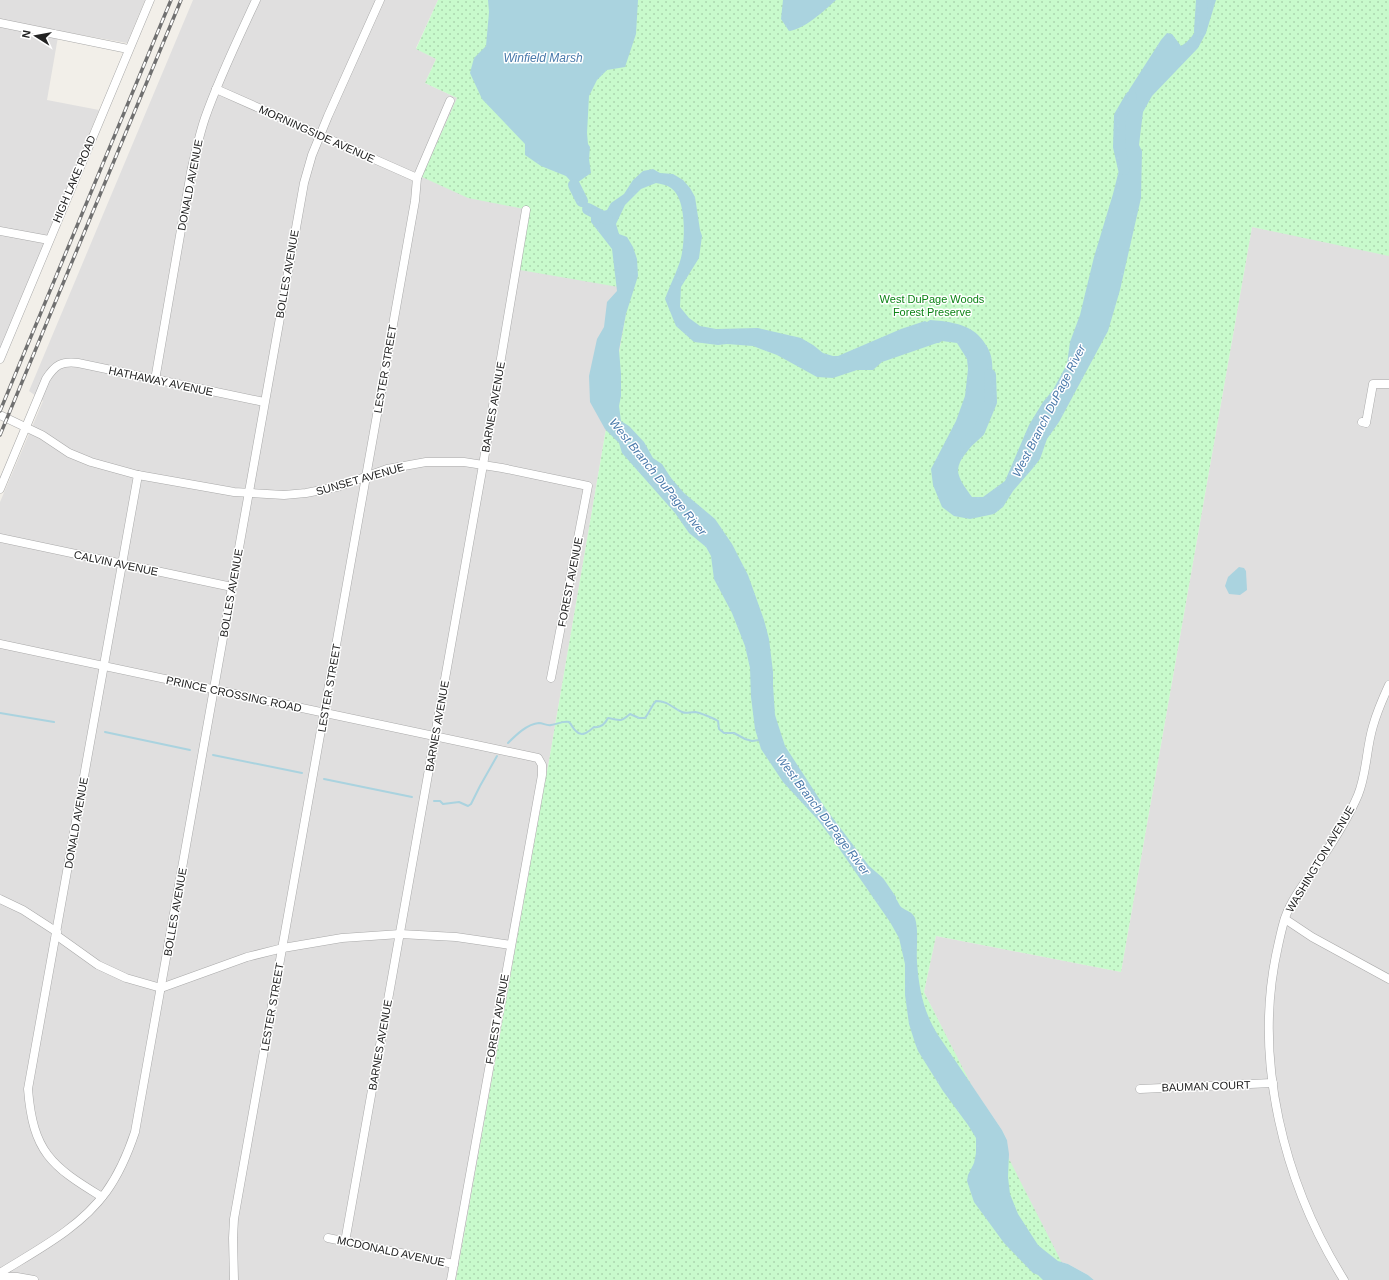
<svg xmlns="http://www.w3.org/2000/svg" width="1389" height="1280" font-family="Helvetica,sans-serif">
<style>
.residential{fill:#e0dfdf}
.park{fill:url(#park-dots)}
.water{fill:#aad3df}
.lines{fill:none;stroke-linecap:round;stroke-linejoin:round}
.stream{stroke:#aad3df;stroke-width:2}
.river{stroke:#aad3df;stroke-width:12}
.minor-casing{stroke:#a9a9a9;stroke-width:9}
.minor{stroke:#fff;stroke-width:8}
.rail-casing{stroke:#707070;stroke-width:3.5}
.rail{stroke:#fff;stroke-width:2;stroke-dasharray:6;stroke-linecap:butt}
.labels{text-anchor:middle;dominant-baseline:central;stroke-width:3;stroke-linejoin:round;paint-order:stroke}
.street-label{font-size:11px;fill:#222;stroke:#fff}
.park-label{font-size:11px;fill:#0c8416;stroke:#fff}
.water-label{font-size:12px;font-style:italic;fill:#4a7aab;stroke:#fff}
</style>
<defs>
<pattern id="park-dots" width="8" height="8" patternUnits="userSpaceOnUse"><rect width="8" height="8" fill="#c8facc"/><path d="M2 2h.1M6 6h.1" fill="none" stroke="#acd6af" stroke-width="1.8" stroke-linecap="round"/></pattern>
</defs>
<rect width="100%" height="100%" fill="#f2efe9"/>
<g class="residential">
<polygon points="0,0 145,0 127,43 59,31 47,100 99,110 0,350"/>
<polygon points="193,0 438,0 416,48 436,59 425,83 457,98 530,210 630,289 550,755 456,1280 0,1280 0,502 43,401 29,391"/>
<polygon points="1252,227 1389,254 1389,1280 1094,1280 1088,1275 1068,1264 1058,1261 1010,1194 1007,1140 1002,1130 968,1080 924,992 936,936 1121,972"/>
</g>
<polygon class="park" points="438,0 1389,0 1389,256 1252,227 1121,972 936,936 924,992 1062,1263 1059,1280 456,1280 550,755 630,289 520,270 529,210 468,198 422,177 457,98 425,83 436,59 416,49"/>
<g class="water">
<polygon points="488,0 638,0 636,34 625,67 607,70 597,80 589,96 587,133 588,144 590,147 589,159 591,173 574,185 566,176 541,166 525,155 525,144 482,99 470,73 474,58 486,46 489,12"/>
<path d="M783 0H836C825 10 805 29 789 31L781 19Z"/>
<path d="M1205 0H1216L1206 33 1198 48 1152 96 1143 112 1139 145 1142 151 1141 198 1120 290 1108 331 1059 422 1047 439 1040 459 1033 468 1013 491 1003 507 994 514 970 519 954 516 942 507 933 485 931 469 956 421 965 396 968 369 967 359 957 343 942 341 939 343H937L882 362 873 370H857L833 378 817 377 777 355 753 346 727 344 718 345 694 342 676 326 665 299C670 285 677 272 681 258 685 241 687 199 671 188 667 185 661 184 656 183L641 189 625 205 616 224 619 234 627 237 633 247 637 259 638 276 626 314 619 350 621 374V396L619 406 621 421 629 426 644 442 653 458 662 464 671 478 684 493 715 519 732 544 748 575 764 620 769 639 773 672V685L775 715 785 746 826 809 869 866 883 878 896 897V899C898 901 899 905 901 907 906 911 912 911 915 918 919 932 916 947 917 962 919 989 923 1011 938 1035L1002 1130 1007 1140 1009 1154 1008 1177 1010 1194 1018 1214 1038 1245 1044 1250 1058 1261 1068 1264 1088 1275 1094 1280H1043L1038 1275 1033 1273 1004 1243 974 1202 967 1181 968 1175 974 1163 976 1153V1138L968 1125 943 1091 918 1051 915 1043 909 1024 905 995V964L899 938 890 922 836 844 818 820 783 782 761 749 755 729 751 697 750 668 745 646 732 613 714 579 711 556 706 547 689 533 675 513 622 453 619 443 605 429 590 402 589 376 597 339 604 327 607 302 617 291 612 249 591 222V217L596 213 607 210 611 203 624 194 633 180 643 171 653 169 660 173 673 174 683 180 690 188 695 197 700 230 702 236 699 258 681 287 680 307 689 318 700 326 716 329 758 328 801 338 813 345 823 353 833 356H838L901 329 925 321 927 322 930 320C945 321 966 323 978 335 983 340 988 347 990 353 998 375 984 422 974 442 969 451 959 458 958 470 958 479 967 490 972 497H983L1005 481 1029 425 1043 402 1053 390 1067 364 1070 342 1080 315 1094 257 1113 194 1120 166 1122 115 1124 107 1129 90 1161 40 1167 33 1172 34 1181 46C1197 37 1202 17 1205 0Z"/>
<polygon points="1239,567 1244,568 1246,571 1247,590 1240,595 1229,594 1225,586 1228,577"/>
</g>
<g class="lines">
<g class="stream">
<polyline points="0,713 54,722"/>
<polyline points="105,732 190,750"/>
<path d="M508 743C516 735 527 724 539 723 543 723 547 726 551 725 558 724 562 721 569 722 572 725 573 729 576 731 582 738 589 731 594 727 601 728 605 724 608 718 620 720 620 723 630 714L639 718H645C650 712 651 706 656 701 669 701 672 708 682 712 686 714 690 712 695 712 701 713 713 718 718 721L719 729 724 733H734L745 739 752 741 759 740"/>
<polyline points="213,755 302,773"/>
<polyline points="324,779 412,797"/>
<polyline points="434,801 440,801 443,804 459,802 468,806 471,804 480,786 497,756"/>
</g>
<g class="river">
<polyline points="1200,31 1202,0"/>
<polyline points="1124,169 1119,147 1120,116 1131,97"/>
<polyline points="574,185 582,201"/>
<polyline points="588,209 607,219"/>
<polyline points="966,443 979,431 991,402 990,375"/>
</g>
<g class="minor-casing">
<g id="minor">
<polyline points="0,23 128,49"/>
<polyline points="216,89 417,178"/>
<polyline points="0,231 49,240"/>
<polyline points="0,359 150,0"/>
<path d="M155 380 191 172C195 154 199 136 205 118 219 78 238 39 256 0"/>
<polyline points="0,415 42,435 69,453 91,462 138,475 234,492 284,495 306,493 337,487 387,469 404,466 426,462 464,462 502,468 588,486 551,678"/>
<polyline points="1362,422 1366,423 1373,384 1389,384"/>
<path d="M0 489 46 379C55 365 61 361 78 363L264 402"/>
<polyline points="0,538 232,587"/>
<polyline points="0,644 538,758 542,765 542,775 451,1280"/>
<polyline points="0,899 23,910 57,932"/>
<polyline points="1285,919 1312,937 1389,979"/>
<polyline points="56,935 98,965 126,978 161,988 247,957 283,948 342,938 400,934 456,937 511,945"/>
<polyline points="1140,1089 1273,1083"/>
<path d="M102 1197C51 1166 33 1152 28 1089L138 475"/>
<polyline points="328,1238 454,1264"/>
<polyline points="345,1242 483,465 526,210"/>
<path d="M0 1273C37 1250 80 1228 106 1192 119 1174 128 1153 135 1132L304 183 312 155 328 116 380 0"/>
<polyline points="0,1277 17,1277 34,1280"/>
<polyline points="234,1280 233,1238 234,1219 415,201 417,178 450,101"/>
<path d="M1344 1280C1284 1184 1252 1059 1278 946 1280 937 1282 927 1285 918 1292 898 1306 881 1318 864 1333 842 1348 819 1358 795 1367 773 1366 749 1373 726 1377 712 1383 698 1389 685"/>
</g>
</g>
<use href="#minor" class="minor"/>
<g class="rail-casing">
<g id="rail">
<polyline points="0,411 171,0"/>
<polyline points="0,435 181,0"/>
</g>
</g>
<use href="#rail" class="rail"/>
</g>
<g class="labels">
<g class="street-label">
<text transform="translate(317 134) rotate(24)">MORNINGSIDE AVENUE</text>
<text transform="translate(74 179) rotate(-67)">HIGH LAKE ROAD</text>
<text transform="translate(190 185) rotate(-79)">DONALD AVENUE</text>
<text transform="translate(287 274) rotate(-80)">BOLLES AVENUE</text>
<text transform="translate(385 369) rotate(-80)">LESTER STREET</text>
<text transform="translate(161 381) rotate(12)">HATHAWAY AVENUE</text>
<text transform="translate(493 407) rotate(-80)">BARNES AVENUE</text>
<text transform="translate(360 479) rotate(-16)">SUNSET AVENUE</text>
<text transform="translate(116 563) rotate(12)">CALVIN AVENUE</text>
<text transform="translate(570 582) rotate(-79)">FOREST AVENUE</text>
<text transform="translate(231 593) rotate(-80)">BOLLES AVENUE</text>
<text transform="translate(329 688) rotate(-80)">LESTER STREET</text>
<text transform="translate(234 694) rotate(12)">PRINCE CROSSING ROAD</text>
<text transform="translate(437 726) rotate(-80)">BARNES AVENUE</text>
<text transform="translate(76 823) rotate(-80)">DONALD AVENUE</text>
<text transform="translate(1320 859) rotate(-59)">WASHINGTON AVENUE</text>
<text transform="translate(175 912) rotate(-80)">BOLLES AVENUE</text>
<text transform="translate(272 1007) rotate(-80)">LESTER STREET</text>
<text transform="translate(497 1019) rotate(-80)">FOREST AVENUE</text>
<text transform="translate(380 1045) rotate(-80)">BARNES AVENUE</text>
<text transform="translate(1206 1086) rotate(-2)">BAUMAN COURT</text>
<text transform="translate(391 1251) rotate(12)">MCDONALD AVENUE</text>
</g>
<g class="park-label">
<text x="932" y="299">West DuPage Woods<tspan x="932" dy="13">Forest Preserve</tspan></text>
</g>
<g class="water-label">
<text x="543" y="58">Winfield Marsh</text>
<text transform="translate(1049 411) rotate(-63)">West Branch DuPage River</text>
<text transform="translate(658 477) rotate(51)">West Branch DuPage River</text>
<text transform="translate(823 815) rotate(53)">West Branch DuPage River</text>
</g>
</g>
<g transform="translate(36 36) rotate(281)" stroke="#ffffff" stroke-width="3" paint-order="stroke">
<path d="M0-3L7 15L0 10L-7 15Z" fill="#222222"/>
<text y="-6" font-size="11" font-weight="bold" text-anchor="middle" fill="#222222">N</text>
</g>
</svg>
